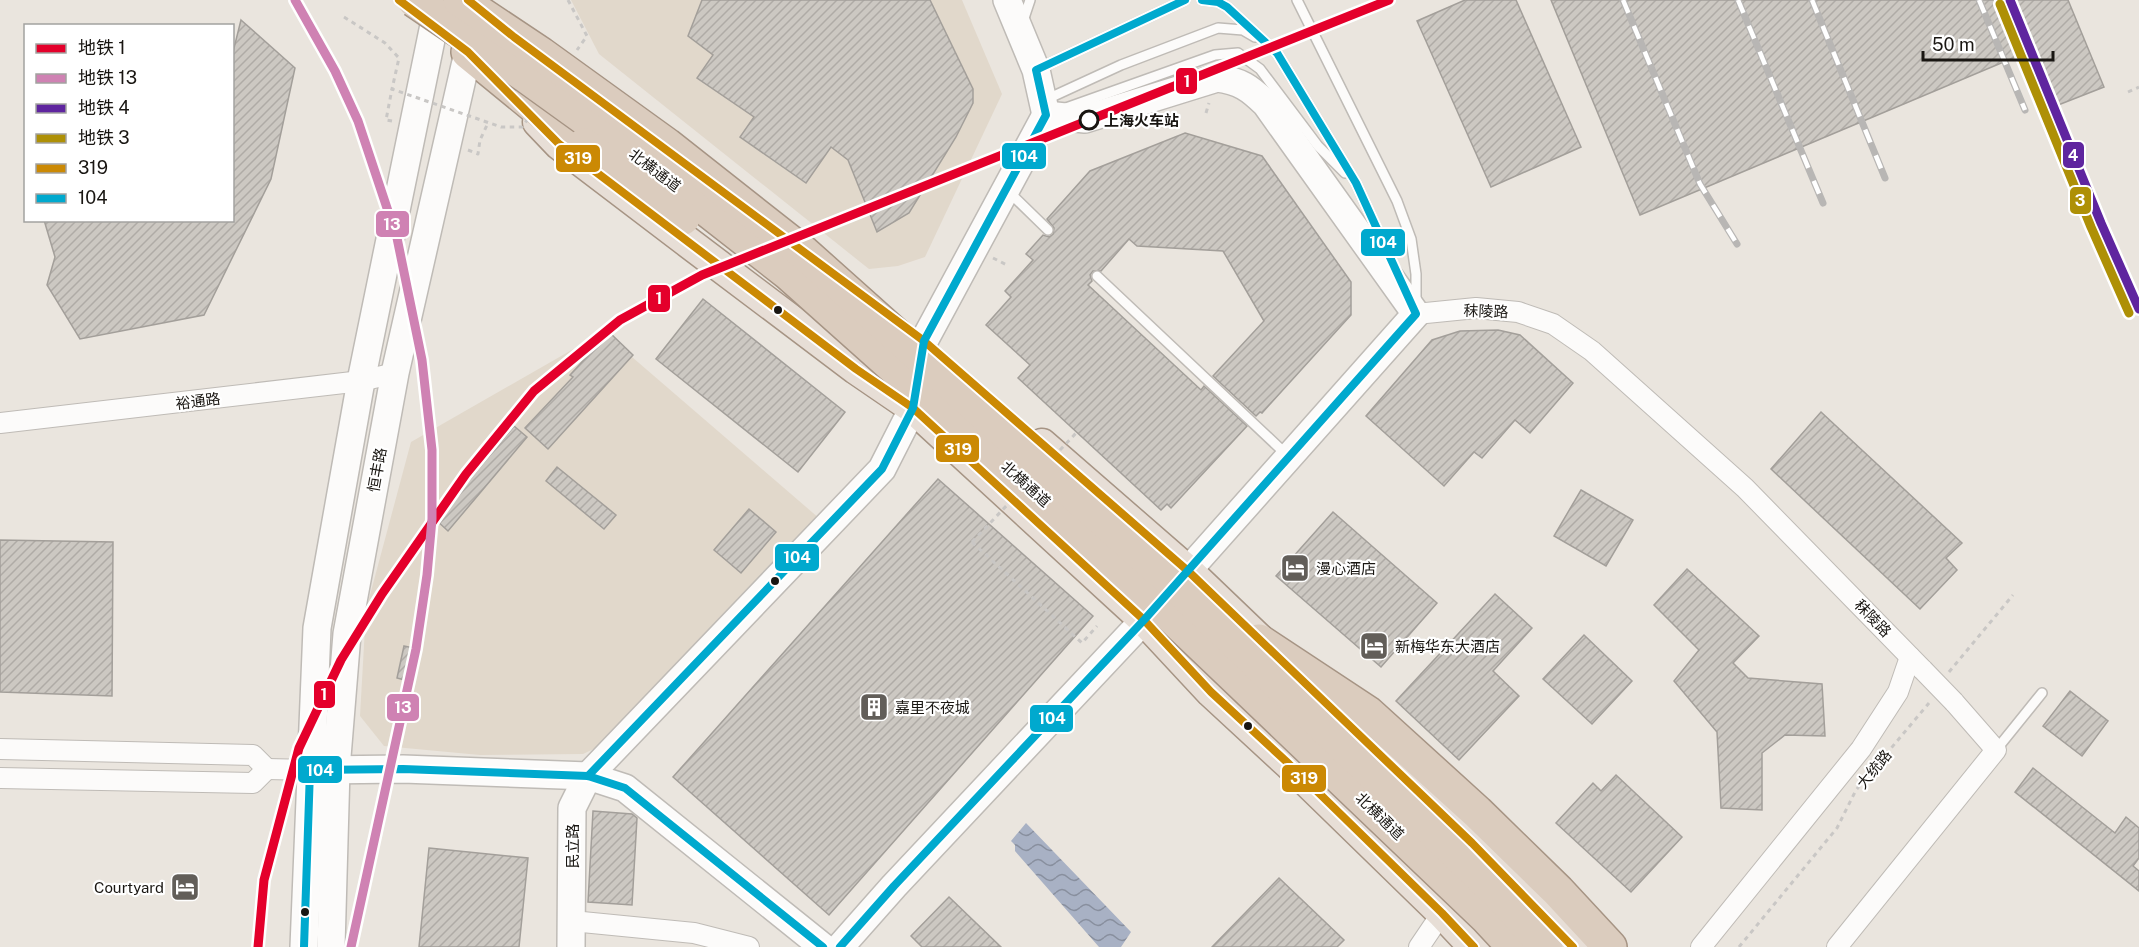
<svg xmlns="http://www.w3.org/2000/svg" width="2139" height="947" font-family="'Public Sans','Noto Sans SC',sans-serif">
<style>
.built{fill:#e1d8cb}
.water{fill:url(#water-waves)}
.building{fill:url(#building-hatch);stroke:#a39f9a;stroke-width:1.5}
.lines{fill:none;stroke-linecap:round;stroke-linejoin:round}
.lane-casing{stroke:#bfbbb6;stroke-width:12}
.street-casing{stroke:#bfbbb6;stroke-width:22}
.secondary-casing{stroke:#bfbbb6;stroke-width:30}
.primary-casing{stroke:#a69484;stroke-width:33}
.highway-casing{stroke:#a69484;stroke-width:36}
.path{stroke:#c9c7c5;stroke-width:3;stroke-dasharray:4.5 4.5;stroke-linecap:butt}
.lane{stroke:#fcfbfa;stroke-width:9}
.street{stroke:#fcfbfa;stroke-width:20}
.secondary{stroke:#fcfbfa;stroke-width:27}
.primary{stroke:#e7ded6;stroke-width:30}
.highway{stroke:#dbccbe;stroke-width:33}
.rail-casing{stroke:#b8b6b4;stroke-width:7}
.rail{stroke:#fff;stroke-width:4.5;stroke-dasharray:14;stroke-linecap:butt}
.street-bridge-casing{stroke:#bfbbb6;stroke-width:22;stroke-linecap:butt}
.highway-bridge-casing{stroke:#a69484;stroke-width:36;stroke-linecap:butt}
.path-bridge{stroke:#c9c7c5;stroke-width:3;stroke-dasharray:4.5 4.5;stroke-linecap:butt}
.street-bridge{stroke:#fcfbfa;stroke-width:20}
.highway-bridge{stroke:#dbccbe;stroke-width:33}
.bus-1-casing{stroke:#fff;stroke-width:12}
.bus-2-casing{stroke:#fff;stroke-width:12}
.bus-1{stroke:#cb8904;stroke-width:8}
.bus-2{stroke:#00a9ce;stroke-width:8}
.metro-1-casing{stroke:#fff;stroke-width:14}
.metro-2-casing{stroke:#fff;stroke-width:14}
.metro-3-casing{stroke:#fff;stroke-width:14}
.metro-4-casing{stroke:#fff;stroke-width:14}
.metro-1{stroke:#e4002b;stroke-width:9}
.metro-2{stroke:#cf82b3;stroke-width:9}
.metro-3{stroke:#5f259f;stroke-width:9}
.metro-4{stroke:#ae9006;stroke-width:9}
.stop-dot{fill:#fff;stroke:#191612;stroke-width:3}
.bus-dot{fill:#191612;stroke:#fff;stroke-width:2}
.labels{text-anchor:middle;dominant-baseline:central;stroke-width:4.5;stroke-linejoin:round;paint-order:stroke}
.stop-label{font-size:15px;font-weight:bold;fill:#191612;stroke:#fff;text-anchor:start}
.street-label{font-size:15px;fill:#191612;stroke:#fff}
.poi-label{font-size:15px;fill:#191612;stroke:#fff;text-anchor:start}
.line-badge{stroke:#fff;stroke-width:2}
.badge-label{font-size:16px;text-anchor:middle;font-weight:bold;fill:#fff}
</style>
<defs>
<pattern id="water-waves" width="16" height="10" patternUnits="userSpaceOnUse" patternTransform="scale(1.5)"><rect width="16" height="10" fill="#a8b1c4"/><path d="M0 5q4-4 8 0t8 0" fill="none" stroke="#888f9e"/></pattern>
<pattern id="building-hatch" width="6" height="6" patternUnits="userSpaceOnUse" patternTransform="scale(1.5)"><rect width="6" height="6" fill="#ccc8c2"/><path d="M-1 1l2-2M0 6l6-6M5 7l2-2" fill="none" stroke="#afaba6"/></pattern>
</defs>
<rect width="100%" height="100%" fill="#eae5de"/>
<g class="built">
<polygon points="571,0 962,0 1002,94 925,257 898,266 869,269 599,54"/>
<polygon points="603,332 820,519 604,744 583,754 480,755 384,746 360,716 366,610 411,442"/>
</g>
<polygon class="water" points="1026,823 1131,932 1121,947 1099,947 1015,851 1015,845 1011,841"/>
<g class="building">
<polygon points="702,0 930,0 973,89 973,103 956,137 909,213 877,232 848,160 831,147 806,183 740,137 754,117 697,78 713,55 688,36"/>
<polygon points="1465,0 1516,0 1581,147 1491,187 1417,21"/>
<polygon points="1551,0 2068,0 2104,87 2048,109 2025,53 1640,215"/>
<polygon points="241,20 295,68 271,179 204,315 80,339 47,285 55,257 44,220 232,220 232,56"/>
<polygon points="1185,133 1262,156 1351,282 1351,315 1262,413 1260,412 1256,416 1213,376 1264,321 1223,251 1137,246 1129,239 1101,271 1093,271 1090,275 1092,281 1088,285 1201,390 1204,386 1247,426 1171,508 1167,504 1161,510 1018,378 1030,365 986,325 1011,297 1005,291 1033,260 1026,254 1043,235 1049,237 1053,234 1054,228 1047,219 1090,171"/>
<polygon points="703,299 845,412 798,472 656,359"/>
<polygon points="1498,330 1520,335 1573,383 1530,433 1515,420 1482,458 1474,452 1444,486 1366,416 1432,340 1460,331"/>
<polygon points="609,332 633,355 548,449 525,428 573,377 570,375"/>
<polygon points="1821,412 1962,543 1946,558 1957,570 1920,609 1771,469"/>
<polygon points="514,426 527,437 448,531 436,520"/>
<polygon points="557,467 616,515 604,529 546,481"/>
<polygon points="938,479 1093,616 829,915 673,777"/>
<polygon points="1581,490 1633,520 1606,566 1554,536"/>
<polygon points="749,509 776,532 741,573 714,550"/>
<polygon points="1333,512 1437,603 1381,667 1276,576"/>
<polygon points="0,540 113,542 112,696 0,692"/>
<polygon points="1687,569 1759,636 1733,663 1748,678 1822,684 1825,736 1785,735 1762,753 1762,810 1721,808 1717,732 1674,681 1699,650 1654,605"/>
<polygon points="1495,594 1532,628 1493,671 1519,696 1459,760 1396,701"/>
<polygon points="1584,635 1632,681 1592,724 1543,679"/>
<polygon points="404,646 419,649 412,682 397,678"/>
<polygon points="2070,691 2108,721 2082,756 2043,726"/>
<polygon points="2033,768 2115,833 2126,817 2139,828 2139,858 2133,866 2139,871 2139,891 2015,792"/>
<polygon points="1616,775 1682,837 1631,892 1556,823 1593,783 1601,791"/>
<polygon points="593,811 632,814 637,818 632,905 588,902"/>
<polygon points="429,848 528,858 519,947 419,947"/>
<polygon points="1279,878 1344,940 1337,947 1212,947"/>
<polygon points="949,897 1001,947 922,947 911,936"/>
</g>
<g class="lines">
<g class="lane-casing">
<g id="lane">
<polyline points="1202,0 1218,2 1227,7 1277,53 1356,183 1391,260"/>
<polyline points="1297,0 1397,201 1411,239 1416,274 1416,303"/>
<polyline points="1023,21 1030,0"/>
<polyline points="1038,69 1185,0"/>
<polyline points="1045,100 1121,65 1218,28 1243,30 1255,37"/>
<polyline points="1066,108 1215,55 1238,53 1260,69 1318,146 1345,173"/>
<polyline points="1009,192 1048,230"/>
<polyline points="1097,276 1288,456"/>
<polyline points="1996,750 2042,693"/>
</g>
</g>
<g class="street-casing">
<g id="street">
<polyline points="1416,314 1476,308 1518,312 1553,324 1592,351 1745,488 1923,670"/>
<polyline points="0,423 361,381 395,373"/>
<polyline points="0,749 253,755 267,769"/>
<polyline points="267,769 310,770"/>
<polyline points="0,778 253,783 267,769"/>
<polyline points="572,921 694,933 749,947"/>
<polyline points="1419,947 1442,913"/>
<polyline points="1701,947 1861,749 1898,692 1910,657"/>
<polyline points="1837,947 1996,750 1954,702"/>
</g>
</g>
<g class="secondary-casing">
<g id="secondary">
<polyline points="1007,0 1036,70 1046,115"/>
<polyline points="320,770 403,769 588,776 625,788 823,947"/>
<polyline points="304,947 317,628 361,381 434,25 441,0"/>
<polyline points="331,947 336,769 347,634 395,373 472,35"/>
<polyline points="571,947 572,808 588,776 882,469 913,408 924,341 1046,115"/>
<path d="M840 947 894 886 1144 620 1416 314 1266 104C1250 88 1240 81 1217 78L1085 119 1046 115"/>
</g>
</g>
<g class="primary-casing">
<g id="primary">
<polyline points="538,122 559,144 689,243 856,369 913,408 1144,620 1211,692 1289,764 1442,913 1474,947"/>
<polyline points="1042,444 1188,571 1472,843 1573,947"/>
</g>
</g>
<g class="highway-casing">
<g id="highway">
<polyline points="468,52 568,134"/>
<polyline points="1259,641 1368,713 1477,812 1558,891 1610,947"/>
</g>
</g>
<g class="path">
<polyline points="2128,92 2139,87"/>
<polyline points="1206,113 1209,103"/>
<polyline points="392,121 386,120 392,89"/>
<polyline points="468,150 478,154 480,140 488,123"/>
<polyline points="993,258 1007,265"/>
<polyline points="972,542 1082,643 1097,626"/>
<polyline points="1949,672 2013,595"/>
<polyline points="1739,947 1837,828 1856,790 1929,703"/>
</g>
<use href="#lane" class="lane"/>
<use href="#street" class="street"/>
<use href="#secondary" class="secondary"/>
<use href="#primary" class="primary"/>
<use href="#highway" class="highway"/>
<g class="rail-casing">
<g id="rail">
<polyline points="1623,0 1700,184 1737,244"/>
<polyline points="1738,0 1823,203"/>
<polyline points="1812,0 1885,178"/>
<polyline points="1979,0 2025,110"/>
</g>
</g>
<use href="#rail" class="rail"/>
<g class="street-bridge-casing">
<polyline id="street-bridge" points="1923,670 1954,702"/>
</g>
<g class="highway-bridge-casing">
<g id="highway-bridge">
<polyline points="414,0 526,76 651,166 788,273 1150,596 1486,917 1514,947"/>
<polyline points="460,0 541,54 667,145 804,253 1167,577 1504,899 1546,947"/>
<polyline points="584,145 683,218"/>
</g>
</g>
<g class="path-bridge">
<polyline points="568,0 587,36 577,50"/>
<polyline points="344,17 385,43 399,58 392,89 501,127 522,127 533,112"/>
<polyline points="1060,450 1077,432"/>
<polyline points="972,542 1010,502"/>
</g>
<use href="#street-bridge" class="street-bridge"/>
<use href="#highway-bridge" class="highway-bridge"/>
<g class="bus-1-casing">
<g id="bus-1">
<polyline points="399,0 468,52 559,144 856,369 913,408 1144,620 1211,692 1289,764 1442,913 1474,947"/>
<polyline points="468,0 514,37 924,341 1188,571 1472,843 1573,947"/>
</g>
</g>
<g class="bus-2-casing">
<g id="bus-2">
<polyline points="588,776 882,469 913,408 924,341 1046,115 1036,70 1185,0"/>
<polyline points="304,947 310,770 403,769 588,776 625,788 823,947"/>
<polyline points="840,947 894,886 1144,620 1416,314 1356,183 1277,53 1227,7 1218,2 1202,0"/>
</g>
</g>
<use href="#bus-1" class="bus-1"/>
<use href="#bus-2" class="bus-2"/>
<g class="metro-1-casing">
<polyline id="metro-1" points="258,947 264,880 299,748 341,660 382,594 466,474 534,391 620,320 702,275 1389,0"/>
</g>
<g class="metro-2-casing">
<polyline id="metro-2" points="295,0 335,71 358,121 397,238 422,360 432,450 432,519 427,575 416,649 351,947"/>
</g>
<g class="metro-3-casing">
<polyline id="metro-3" points="2010,0 2101,223 2139,309"/>
</g>
<g class="metro-4-casing">
<polyline id="metro-4" points="2000,4 2091,227 2129,313"/>
</g>
<use href="#metro-1" class="metro-1"/>
<use href="#metro-2" class="metro-2"/>
<use href="#metro-3" class="metro-3"/>
<use href="#metro-4" class="metro-4"/>
</g>
<defs>
<g id="hotel-square" transform="scale(1.5)"><rect x="-9" y="-9" width="18" height="18" rx="4" fill="#625e59" stroke="#fff"/><path d="M-6-4.5h1.5V1H6V5H4.5V3h-9V5H-6ZM-4 0a1.8 1.8 0 1 1 3.6 0ZM.5 0V-2.5h3Q6-2.5 6 0Z" fill="#fff"/></g>
<g id="building-square" transform="scale(1.5)"><rect x="-9" y="-9" width="18" height="18" rx="4" fill="#625e59" stroke="#fff"/><path d="M-4-6H4V6H1V3H-1V6H-4ZM-2.5-4.3h1.7v1.8h-1.7ZM.8-4.3h1.7v1.8H.8ZM-2.5-1h1.7V.8h-1.7ZM.8-1h1.7V.8H.8Z" fill="#fff"/></g>
</defs>
<g fill-rule="evenodd">
<use href="#hotel-square" x="1295" y="568"/>
<use href="#hotel-square" x="1374" y="646"/>
<use href="#building-square" x="874" y="707"/>
<use href="#hotel-square" x="185" y="887"/>
</g>
<circle class="stop-dot" cx="1089" cy="120" r="9"/>
<g class="bus-dot">
<circle cx="778" cy="310" r="5"/>
<circle cx="775" cy="581" r="5"/>
<circle cx="1248" cy="726" r="5"/>
<circle cx="305" cy="912" r="5"/>
</g>
<g class="labels">
<g class="stop-label">
<text x="1104" y="120">上海火车站</text>
</g>
<g class="street-label">
<text transform="translate(655 170) rotate(37)">北横通道</text>
<text transform="translate(1486 311) rotate(2)">秣陵路</text>
<text transform="translate(198 401) rotate(-7)">裕通路</text>
<text transform="translate(377 470) rotate(-80)">恒丰路</text>
<text transform="translate(1026 484) rotate(42)">北横通道</text>
<text transform="translate(1873 618) rotate(46)">秣陵路</text>
<text transform="translate(1874 769) rotate(-51)">大统路</text>
<text transform="translate(1380 816) rotate(44)">北横通道</text>
<text transform="translate(572 846) rotate(-90)">民立路</text>
</g>
<g class="poi-label">
<text x="1316" y="568">漫心酒店</text>
<text x="1395" y="646">新梅华东大酒店</text>
<text x="895" y="707">嘉里不夜城</text>
<text x="164" y="887" text-anchor="end">Courtyard</text>
</g>
</g>
<g class="line-badge">
<rect x="1175" y="67" width="23" height="28" rx="6" fill="#e4002b"/>
<rect x="2062" y="141" width="23" height="28" rx="6" fill="#5f259f"/>
<rect x="1001" y="142" width="46" height="28" rx="6" fill="#00a9ce"/>
<rect x="555" y="144" width="46" height="29" rx="6" fill="#cb8904"/>
<rect x="2069" y="186" width="23" height="29" rx="6" fill="#ae9006"/>
<rect x="375" y="210" width="35" height="28" rx="6" fill="#cf82b3"/>
<rect x="1360" y="228" width="46" height="29" rx="6" fill="#00a9ce"/>
<rect x="647" y="284" width="24" height="29" rx="6" fill="#e4002b"/>
<rect x="935" y="434" width="45" height="29" rx="6" fill="#cb8904"/>
<rect x="774" y="543" width="46" height="29" rx="6" fill="#00a9ce"/>
<rect x="313" y="680" width="23" height="29" rx="6" fill="#e4002b"/>
<rect x="386" y="693" width="34" height="29" rx="6" fill="#cf82b3"/>
<rect x="1029" y="704" width="45" height="29" rx="6" fill="#00a9ce"/>
<rect x="297" y="755" width="46" height="29" rx="6" fill="#00a9ce"/>
<rect x="1281" y="764" width="46" height="29" rx="6" fill="#cb8904"/>
</g>
<g class="badge-label">
<text x="1187" y="87">1</text>
<text x="2073" y="161">4</text>
<text x="1024" y="162">104</text>
<text x="578" y="164">319</text>
<text x="2080" y="206">3</text>
<text x="392" y="230">13</text>
<text x="1383" y="248">104</text>
<text x="659" y="304">1</text>
<text x="958" y="455">319</text>
<text x="797" y="563">104</text>
<text x="324" y="700">1</text>
<text x="403" y="713">13</text>
<text x="1052" y="724">104</text>
<text x="320" y="776">104</text>
<text x="1304" y="784">319</text>
</g>
<rect x="24" y="24" width="210" height="198" fill="#ffffff" stroke="#a3a2a0" stroke-width="1.5"/>
<rect x="36" y="44" width="30" height="9" fill="#e4002b" stroke="#a3a2a0" stroke-width="1.5"/>
<text x="78" y="54" font-size="18" fill="#191612">地铁 1</text>
<rect x="36" y="74" width="30" height="9" fill="#cf82b3" stroke="#a3a2a0" stroke-width="1.5"/>
<text x="78" y="84" font-size="18" fill="#191612">地铁 13</text>
<rect x="36" y="104" width="30" height="9" fill="#5f259f" stroke="#a3a2a0" stroke-width="1.5"/>
<text x="78" y="114" font-size="18" fill="#191612">地铁 4</text>
<rect x="36" y="134" width="30" height="9" fill="#ae9006" stroke="#a3a2a0" stroke-width="1.5"/>
<text x="78" y="144" font-size="18" fill="#191612">地铁 3</text>
<rect x="36" y="164" width="30" height="9" fill="#cb8904" stroke="#a3a2a0" stroke-width="1.5"/>
<text x="78" y="174" font-size="18" fill="#191612">319</text>
<rect x="36" y="194" width="30" height="9" fill="#00a9ce" stroke="#a3a2a0" stroke-width="1.5"/>
<text x="78" y="204" font-size="18" fill="#191612">104</text>
<path d="M1923 51v9h130v-9" fill="none" stroke="#191612" stroke-width="3"/>
<text x="1932" y="51" font-size="18" fill="#191612" stroke="#ffffff" stroke-width="4.5" paint-order="stroke">50 m</text>
</svg>
